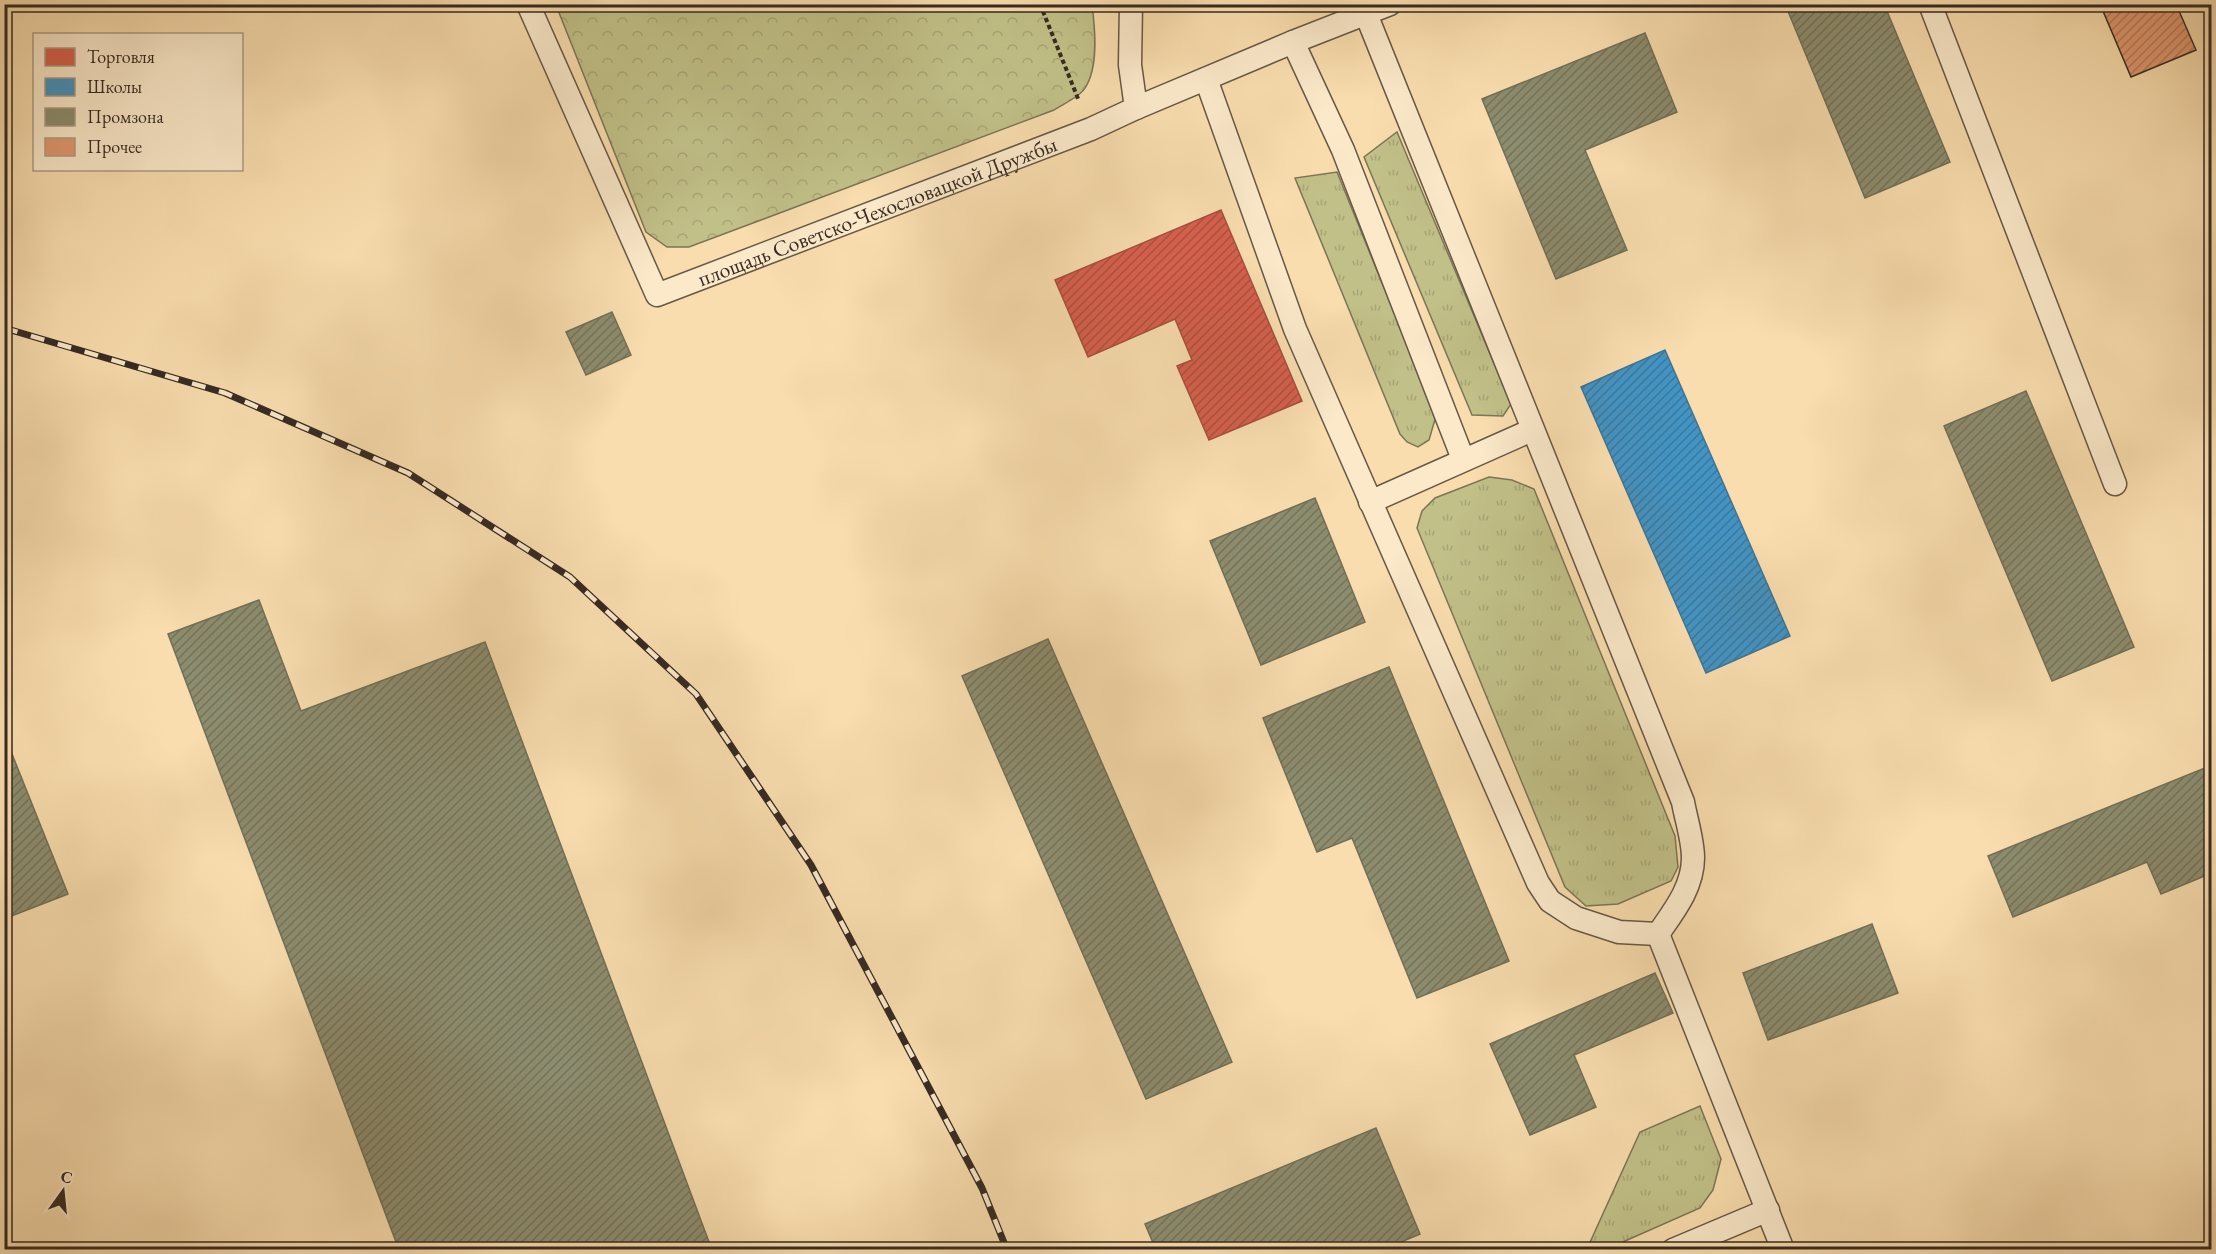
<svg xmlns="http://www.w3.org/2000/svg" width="2216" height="1254" font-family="'EB Garamond',serif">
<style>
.grass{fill:url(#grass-tufts);stroke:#7c7556;stroke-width:1.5}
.forest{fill:url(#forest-crowns);stroke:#7c7556;stroke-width:1.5}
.shops{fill:url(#shops-hatch);stroke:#a65040;stroke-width:1.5}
.schools{fill:url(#schools-hatch);stroke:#3f7493;stroke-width:1.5}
.industry{fill:url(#industry-hatch);stroke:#726f58;stroke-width:1.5}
.building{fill:url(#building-hatch);stroke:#362a23;stroke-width:1.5}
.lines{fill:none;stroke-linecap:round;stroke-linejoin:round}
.lane-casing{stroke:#675746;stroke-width:25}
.path{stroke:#362a23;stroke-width:4;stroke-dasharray:4.5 3;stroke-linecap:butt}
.lane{stroke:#fbe9ca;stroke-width:22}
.rail-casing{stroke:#362a23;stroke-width:7}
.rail{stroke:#fbe9ca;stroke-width:4.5;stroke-dasharray:14;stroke-linecap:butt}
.labels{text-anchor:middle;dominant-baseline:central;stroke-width:6;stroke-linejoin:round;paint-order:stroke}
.street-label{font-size:22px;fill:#362a23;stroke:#fbe9ca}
</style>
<defs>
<pattern id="grass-tufts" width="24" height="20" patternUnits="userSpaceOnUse" patternTransform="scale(1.5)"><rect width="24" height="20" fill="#c1c088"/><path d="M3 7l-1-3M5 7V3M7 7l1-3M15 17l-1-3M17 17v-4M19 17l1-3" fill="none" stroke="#a6a575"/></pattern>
<pattern id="forest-crowns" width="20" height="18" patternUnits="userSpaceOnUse" patternTransform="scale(1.5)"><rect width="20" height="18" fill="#c1c088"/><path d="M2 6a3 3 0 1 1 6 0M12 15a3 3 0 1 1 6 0" fill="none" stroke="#a6a575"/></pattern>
<pattern id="shops-hatch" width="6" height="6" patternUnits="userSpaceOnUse" patternTransform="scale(1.5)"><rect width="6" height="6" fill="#d6604d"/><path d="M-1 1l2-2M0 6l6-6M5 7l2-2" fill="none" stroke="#ae4f40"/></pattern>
<pattern id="schools-hatch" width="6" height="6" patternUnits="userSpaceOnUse" patternTransform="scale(1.5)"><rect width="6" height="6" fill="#4393c3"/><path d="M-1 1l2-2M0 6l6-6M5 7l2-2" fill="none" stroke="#39789e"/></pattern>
<pattern id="industry-hatch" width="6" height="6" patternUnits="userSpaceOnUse" patternTransform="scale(1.5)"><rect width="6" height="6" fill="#8c8c6e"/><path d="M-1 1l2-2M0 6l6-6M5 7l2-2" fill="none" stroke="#73735a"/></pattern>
<pattern id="building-hatch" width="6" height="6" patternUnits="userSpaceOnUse" patternTransform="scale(1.5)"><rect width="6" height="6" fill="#e19870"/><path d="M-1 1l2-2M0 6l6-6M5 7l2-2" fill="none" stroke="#b77c5c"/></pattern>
</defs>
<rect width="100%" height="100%" fill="#f9ddae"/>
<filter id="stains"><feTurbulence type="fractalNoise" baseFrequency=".00333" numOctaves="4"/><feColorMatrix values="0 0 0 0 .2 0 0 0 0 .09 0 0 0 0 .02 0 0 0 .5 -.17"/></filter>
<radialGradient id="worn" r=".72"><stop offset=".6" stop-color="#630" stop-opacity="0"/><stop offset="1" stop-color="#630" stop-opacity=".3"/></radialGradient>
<g class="grass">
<polygon points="1397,132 1511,404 1503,416 1472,415 1364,157"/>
<polygon points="1337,172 1436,416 1429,440 1418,447 1407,442 1400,434 1295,178"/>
<polygon points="1489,477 1512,480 1534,489 1675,836 1678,867 1671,881 1618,904 1586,906 1565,887 1417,528 1422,511 1435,498"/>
<polygon points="1700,1106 1721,1159 1713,1190 1700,1208 1607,1249 1587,1249 1640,1132"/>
</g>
<path class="forest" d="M556 5H1092C1095 28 1099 67 1085 88 1080 97 1063 104 1054 110L689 247H667L646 232Z"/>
<polygon class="shops" points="1221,210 1302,401 1209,440 1177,366 1192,360 1175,319 1088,357 1055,280"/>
<polygon class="schools" points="1665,350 1790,636 1706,673 1581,387"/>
<g class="industry">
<polygon points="1785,4 1884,4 1950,162 1865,198"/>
<polygon points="1645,33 1677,112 1585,150 1627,250 1556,279 1482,99"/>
<polygon points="612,312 631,355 586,375 566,332"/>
<polygon points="2026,391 2134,647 2052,681 1944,426"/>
<polygon points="1315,498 1365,622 1261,665 1210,541"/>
<polygon points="259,600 301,711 485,642 712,1250 399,1250 168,634"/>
<polygon points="1048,639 1232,1062 1146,1099 962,676"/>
<polygon points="1389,667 1509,961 1417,998 1352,838 1317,852 1263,718"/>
<polygon points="4,734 68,894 4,919"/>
<polygon points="2212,765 2212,873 2161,894 2147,862 2013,917 1988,856"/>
<polygon points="1872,924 1898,993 1768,1040 1743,973"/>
<polygon points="1655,973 1673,1013 1574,1055 1596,1107 1530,1135 1490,1044"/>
<polygon points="1376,1128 1420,1234 1382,1250 1156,1250 1145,1224"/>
</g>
<polygon class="building" points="2100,4 2176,4 2196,50 2131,77"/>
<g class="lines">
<g class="lane-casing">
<g id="lane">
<path id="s1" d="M528 4 657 295 1091 129 1136 108 1293 42 1390 4"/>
<polyline points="1131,4 1130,65 1136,108"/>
<polyline points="1930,4 2115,484"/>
<path d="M1366 14 1683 802C1686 819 1693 840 1693 858 1693 887 1674 911 1658 934"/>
<polyline points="1293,42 1343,150 1463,459"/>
<polyline points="1206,79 1295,329 1538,883 1550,901 1576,918 1619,932 1658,934"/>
<polyline points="1370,502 1532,430"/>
<polyline points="1658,934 1783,1250"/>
<polyline points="1673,1250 1768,1210"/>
</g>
</g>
<polyline class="path" points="1040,4 1079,101"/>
<use href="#lane" class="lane"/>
<g class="rail-casing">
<polyline id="rail" points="4,328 225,393 408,473 570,577 696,694 811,865 982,1188 1007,1250"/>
</g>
<use href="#rail" class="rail"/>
</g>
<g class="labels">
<g class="street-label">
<text stroke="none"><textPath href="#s1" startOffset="554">площадь Советско-Чехословацкой Дружбы</textPath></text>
</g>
</g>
<rect width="2216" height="1254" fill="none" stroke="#f9ddae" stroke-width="24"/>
<rect x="6" y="6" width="2204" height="1242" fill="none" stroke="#362a23" stroke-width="3"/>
<rect x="12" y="12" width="2192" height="1230" fill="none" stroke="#362a23" stroke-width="1.5"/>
<rect x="33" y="33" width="210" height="138" fill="#fbe9ca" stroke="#ac9d87" stroke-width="1.5"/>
<rect x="45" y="48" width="30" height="18" fill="#d6604d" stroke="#ac9d87" stroke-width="1.5"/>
<text x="87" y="63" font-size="18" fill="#362a23">Торговля</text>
<rect x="45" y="78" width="30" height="18" fill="#4393c3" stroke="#ac9d87" stroke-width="1.5"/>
<text x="87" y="93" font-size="18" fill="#362a23">Школы</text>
<rect x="45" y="108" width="30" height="18" fill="#8c8c6e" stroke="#ac9d87" stroke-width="1.5"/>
<text x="87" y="123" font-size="18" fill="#362a23">Промзона</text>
<rect x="45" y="138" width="30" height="18" fill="#e19870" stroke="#ac9d87" stroke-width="1.5"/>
<text x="87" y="153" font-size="18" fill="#362a23">Прочее</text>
<g transform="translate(63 1191) rotate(15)" stroke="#fbe9ca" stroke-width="4.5" paint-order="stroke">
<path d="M0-4.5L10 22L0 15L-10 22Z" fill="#362a23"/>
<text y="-9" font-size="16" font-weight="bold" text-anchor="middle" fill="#362a23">С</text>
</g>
<rect width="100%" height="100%" filter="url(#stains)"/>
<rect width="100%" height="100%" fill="url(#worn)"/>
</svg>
